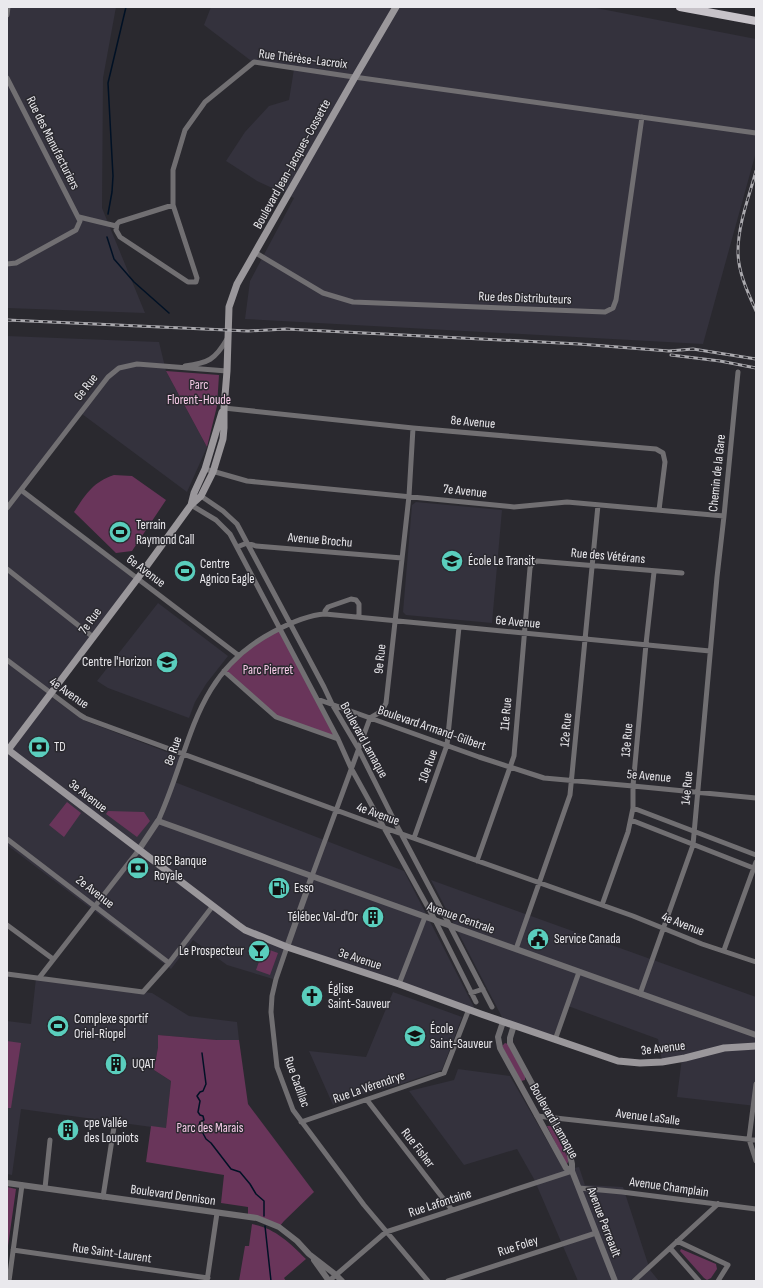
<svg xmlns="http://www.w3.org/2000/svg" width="763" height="1288" font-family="'Sofia Sans Condensed',sans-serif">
<rect width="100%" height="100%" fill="#2a292f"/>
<path fill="#34323d" d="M7,7h109l-13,71 -1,130 43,105 -138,-5z
M211,7h380l165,32v113l-53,192 -458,-25 5,-38 44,-83 -37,-17 -31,-20 19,-29 24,-26 20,-6 5,-31 -40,-6 -50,-38z
M7,336l152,6 7,29 41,76 -20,45 -105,-78 -61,76 115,90 -90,113 37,27 97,37 -8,24 232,90 72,140 -188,-67 -15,35 -46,-14 -34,-25 -22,29 -164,-124z
M416,502l86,8 -10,113 -86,-8 -3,-3 9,-107z
M158,603l70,53 -22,28 -11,18 -6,16 -81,-30 -11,-7z
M431,880l325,117v109l-79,-9 5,-39 -20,3 -4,-22 -90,-33 -13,34 -51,-19z
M36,978l116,15 37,23 48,6 2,18h-22l-59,-5v12l-4,23 17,11 -5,48 -145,-20 -9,66 -5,-1v-153l24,3z
M393,992l69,25 -20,53 -41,14 -46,12 -22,9 -24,-54 57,6z
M458,1069l52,7 54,94 15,-3 6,18 38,2 27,83 9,11h-81l-44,-102 -17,-30 -53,16 -55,-74 45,-11z"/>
<path fill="#69355a" d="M166,371l53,4 -2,31 -10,41z
M114,475l18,1 34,24 -34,51 -16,2 -42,-41c12,-18 19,-30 40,-37z
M279,629l59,110 -62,-22 -52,-46 14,-16z
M67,802l14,11 -17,24 -15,-12z
M108,811l36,1 6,9 -13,16 -31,-23z
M264,948l14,5 -8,22 -14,-5z
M158,1035l59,5h22l9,64 66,88 -30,29 -5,6 -31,-10v-10l-27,-4 3,-28 -78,-13 5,-36 15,2 5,-47 -17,-11 4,-23z
M7,1041l14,2 -10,65h-4z
M505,1043l3,1 17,32v4l-4,1 -19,-35z
M547,1126h3l2,1 17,33 -2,4h-1z
M7,1187l9,2 -9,64z
M252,1224c23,4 38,19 54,35l-22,19 2,3h-47l6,-35h4z
M681,1249l35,15 1,5 -6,9 -4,2 -3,-2 -24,-27z"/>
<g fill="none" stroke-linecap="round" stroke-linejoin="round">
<path stroke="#001125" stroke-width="1.5" d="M108,214l4,-22 1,-16 -5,-93 18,-76
M107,237l7,22 20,23 35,31
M202,1053l4,31 -3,7 -3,1 -3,4 3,5 -2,11 2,3 3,1 1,4 -4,2 -1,4 7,13 5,4 20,26 9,3 10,12 6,10 8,7v15
M265,1226l6,55"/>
<path stroke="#716f72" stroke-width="5" d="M7,15l1,-8
M7,78l73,143 -4,9 -60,33 -9,1
M173,205l-54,17 -2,2 -1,6 4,7 68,45h8l1,-4 -24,-73v-35l12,-40 20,-28 49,-40 93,14 409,57
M79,217l37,9
M256,253l67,40 30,9 252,10 8,-4 3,-8 26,-183
M185,366c23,-3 30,-6 42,-27
M224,408l189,20 243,21 7,4 2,9 -6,48
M205,469l42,12 258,25 9,1 53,-5 157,14
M21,490l217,165
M201,496l22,15 14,13 87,163 8,17 26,44 38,76 54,102 42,81
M191,505l25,15 14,14 108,205 13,29 84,152 41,82
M7,508l101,-131 11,-9 18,-4 90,7
M237,547l10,-4 9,3 146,12
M7,569l86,68
M325,614v-3l3,-4 23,-8 5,1 3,4v13
M7,660l73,55 5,3 300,110 248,88 69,28 54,18
M224,671l52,46 62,22
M317,699l162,58 65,21 89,8 123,12
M633,808l123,47
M631,820l125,49
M158,821c34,-74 34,-146 115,-189 15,-8 35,-17 52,-18l385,37
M414,838l33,-93 12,-118
M7,839l162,124
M477,861l37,-105 16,-188 2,-4 5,-3 145,12
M312,876l58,-158 12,-7 4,-8 23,-207 4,-68
M602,905l26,-73 5,-24v-22l13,-142 8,-72
M7,925l46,34
M287,947l-11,32 -4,17 -1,16 6,55 16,43 71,95 64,76
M516,949l54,-154 28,-290
M724,950l32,-88
M7,974l136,18 26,-29 43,-56
M39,978l99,-127
M399,984l26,-67
M471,993l12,-4
M640,994l53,-149 24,-268 7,-61 14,-144
M555,1040l24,-68
M756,1084l-7,55 7,22
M367,1100l85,110
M537,1116l219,24
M301,1122l143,-49 25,-64
M45,1188l5,-48
M579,1188l43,4 134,17
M103,1197l11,-70
M677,1241l51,24 -10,16
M670,1248l29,33
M13,1250l195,28
M9,1281l13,-96
M207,1281l10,-68
M329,1281l57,-49 186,-61
M448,1281l148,-48
M634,1281l84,-77"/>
<path stroke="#716f72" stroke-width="6" d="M138,851l20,-30 598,214
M287,947l25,-71
M503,1022l-5,15 2,11 66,120 6,3
M514,1025l-4,13v5l40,74 18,30 4,17v7l43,110
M7,1183l250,35 22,9 18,14 12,13 27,21 6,6
M314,1260l15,21"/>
<path stroke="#9a979b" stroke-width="7" d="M191,505l3,-12 11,-24 17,-57
M7,749l231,176 7,5 42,17 112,37 82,30 137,47 22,2 22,-1 23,-4 39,-10 32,-2
M8,750l130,-172 53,-73 10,-9 12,-24 10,-33 1,-11v-20l3,-37 2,-64 8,-23 118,-207 41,-70"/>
<path stroke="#c7c3c9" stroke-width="8" d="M680,7l76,14"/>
<g stroke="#aaa9ae" stroke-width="3">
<path id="rail" d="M756,171c-7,26 -18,53 -18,81 0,20 10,41 18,59
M7,320l241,11 38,-2 293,15 90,7 24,-2 63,10
M671,355l49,6 36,7"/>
</g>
<use href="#rail" stroke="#2a292f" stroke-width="1.5" stroke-dasharray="4.5" stroke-linecap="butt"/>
</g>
<defs>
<g id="stadium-disc" transform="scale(1.15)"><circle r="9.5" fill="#5acebd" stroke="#2a292f"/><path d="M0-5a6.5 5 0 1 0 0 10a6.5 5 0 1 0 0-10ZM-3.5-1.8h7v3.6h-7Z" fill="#111"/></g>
<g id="school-disc" transform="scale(1.15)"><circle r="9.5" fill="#5acebd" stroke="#2a292f"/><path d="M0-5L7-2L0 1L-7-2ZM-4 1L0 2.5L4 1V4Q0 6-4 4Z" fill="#111"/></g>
<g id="bank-disc" transform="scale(1.15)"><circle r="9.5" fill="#5acebd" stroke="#2a292f"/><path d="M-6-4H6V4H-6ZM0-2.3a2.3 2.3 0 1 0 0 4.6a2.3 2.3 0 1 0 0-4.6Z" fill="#111"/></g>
<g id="fuel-disc" transform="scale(1.15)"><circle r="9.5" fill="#5acebd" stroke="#2a292f"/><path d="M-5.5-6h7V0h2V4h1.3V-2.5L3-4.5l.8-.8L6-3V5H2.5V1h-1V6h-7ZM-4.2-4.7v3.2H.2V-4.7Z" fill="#111"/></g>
<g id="building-disc" transform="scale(1.15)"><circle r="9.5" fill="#5acebd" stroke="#2a292f"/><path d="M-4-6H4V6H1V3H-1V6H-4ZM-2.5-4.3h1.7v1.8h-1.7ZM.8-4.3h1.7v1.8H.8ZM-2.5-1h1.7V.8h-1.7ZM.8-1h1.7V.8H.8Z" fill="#111"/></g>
<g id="civic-disc" transform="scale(1.15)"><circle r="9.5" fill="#5acebd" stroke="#2a292f"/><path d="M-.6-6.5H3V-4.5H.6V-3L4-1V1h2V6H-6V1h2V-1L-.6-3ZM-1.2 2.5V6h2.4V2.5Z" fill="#111"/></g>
<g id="bar-disc" transform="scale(1.15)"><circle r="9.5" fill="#5acebd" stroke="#2a292f"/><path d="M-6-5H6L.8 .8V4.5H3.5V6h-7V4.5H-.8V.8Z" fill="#111"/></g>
<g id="church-disc" transform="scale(1.15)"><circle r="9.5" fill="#5acebd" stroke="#2a292f"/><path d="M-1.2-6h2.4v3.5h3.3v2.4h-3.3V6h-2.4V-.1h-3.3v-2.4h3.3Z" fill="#111"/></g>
</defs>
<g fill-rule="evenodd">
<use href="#stadium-disc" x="120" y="532"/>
<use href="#school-disc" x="452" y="561"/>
<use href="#stadium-disc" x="185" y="571"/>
<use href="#school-disc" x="167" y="662"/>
<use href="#bank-disc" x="39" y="747"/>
<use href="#bank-disc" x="138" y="868"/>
<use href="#fuel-disc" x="279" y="888"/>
<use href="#building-disc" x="373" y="917"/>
<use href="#civic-disc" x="538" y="939"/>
<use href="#bar-disc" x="259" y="951"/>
<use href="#church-disc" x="312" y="996"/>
<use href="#stadium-disc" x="58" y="1026"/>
<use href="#school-disc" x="415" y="1036"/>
<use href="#building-disc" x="116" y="1064"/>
<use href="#building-disc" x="68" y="1130"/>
</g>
<g text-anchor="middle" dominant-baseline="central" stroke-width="3" stroke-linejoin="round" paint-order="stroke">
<g font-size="13" fill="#eae9ed" stroke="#2a292f">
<text transform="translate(303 59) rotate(7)">Rue Thérèse-Lacroix</text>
<text transform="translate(53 143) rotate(63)">Rue des Manufacturiers</text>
<text transform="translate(292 164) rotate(-61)">Boulevard Jean-Jacques-Cossette</text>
<text transform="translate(525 298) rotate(2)">Rue des Distributeurs</text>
<text transform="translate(86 387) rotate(-52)">6e Rue</text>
<text transform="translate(473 422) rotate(5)">8e Avenue</text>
<text transform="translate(717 473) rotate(-84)">Chemin de la Gare</text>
<text transform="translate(465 491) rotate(6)">7e Avenue</text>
<text transform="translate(320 540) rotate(5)">Avenue Brochu</text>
<text transform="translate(608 556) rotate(5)">Rue des Vétérans</text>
<text transform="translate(146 571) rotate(37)">6e Avenue</text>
<text transform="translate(90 621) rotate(-54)">7e Rue</text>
<text transform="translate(518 622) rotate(5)">6e Avenue</text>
<text transform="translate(380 659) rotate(-84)">9e Rue</text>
<text transform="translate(69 693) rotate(35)">4e Avenue</text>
<text transform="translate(506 714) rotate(-85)">11e Rue</text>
<text transform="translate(432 728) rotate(19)">Boulevard Armand-Gilbert</text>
<text transform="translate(566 730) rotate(-85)">12e Rue</text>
<text transform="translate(364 740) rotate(61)">Boulevard Lamaque</text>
<text transform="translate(627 740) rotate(-85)">13e Rue</text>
<text transform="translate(173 751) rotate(-71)">8e Rue</text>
<text transform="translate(428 766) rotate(-70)">10e Rue</text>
<text transform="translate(649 776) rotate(5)">5e Avenue</text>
<text transform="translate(687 788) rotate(-85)">14e Rue</text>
<text transform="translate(88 796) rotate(38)">3e Avenue</text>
<text transform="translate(378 814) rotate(20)">4e Avenue</text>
<text transform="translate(95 892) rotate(38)">2e Avenue</text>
<text transform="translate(461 918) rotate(20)">Avenue Centrale</text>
<text transform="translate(683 924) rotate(21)">4e Avenue</text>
<text transform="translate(360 959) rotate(18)">3e Avenue</text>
<text transform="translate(663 1048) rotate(-7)">3e Avenue</text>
<text transform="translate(297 1082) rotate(70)">Rue Cadillac</text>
<text transform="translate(369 1087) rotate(-19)">Rue La Vérendrye</text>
<text transform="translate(648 1117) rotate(7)">Avenue LaSalle</text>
<text transform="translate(554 1121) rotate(60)">Boulevard Lamaque</text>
<text transform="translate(418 1148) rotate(52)">Rue Fisher</text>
<text transform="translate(669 1187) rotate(8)">Avenue Champlain</text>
<text transform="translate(173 1195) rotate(8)">Boulevard Dennison</text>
<text transform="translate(440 1203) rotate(-18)">Rue Lafontaine</text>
<text transform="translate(604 1222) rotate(69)">Avenue Perreault</text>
<text transform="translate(518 1246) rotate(-18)">Rue Foley</text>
<text transform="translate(112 1253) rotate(8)">Rue Saint-Laurent</text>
</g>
<g font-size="13" fill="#f6cae7" stroke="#2a292f">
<text x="199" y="385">Parc<tspan x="199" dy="15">Florent-Houde</tspan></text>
<text x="268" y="670">Parc Pierret</text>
<text x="210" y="1128">Parc des Marais</text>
</g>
<g font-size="13" fill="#eae9ed" stroke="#2a292f" text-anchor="start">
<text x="136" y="525">Terrain<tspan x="136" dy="15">Raymond Call</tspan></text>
<text x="468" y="561">École Le Transit</text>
<text x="200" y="564">Centre<tspan x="200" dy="15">Agnico Eagle</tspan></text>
<text x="152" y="662" text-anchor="end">Centre l'Horizon</text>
<text x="54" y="747">TD</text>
<text x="154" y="861">RBC Banque<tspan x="154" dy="15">Royale</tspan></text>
<text x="294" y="888">Esso</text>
<text x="358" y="917" text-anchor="end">Télébec Val-d'Or</text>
<text x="554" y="939">Service Canada</text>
<text x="244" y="951" text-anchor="end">Le Prospecteur</text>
<text x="328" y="989">Église<tspan x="328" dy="15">Saint-Sauveur</tspan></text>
<text x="74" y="1019">Complexe sportif<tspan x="74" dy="15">Oriel-Riopel</tspan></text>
<text x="430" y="1029">École<tspan x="430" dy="15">Saint-Sauveur</tspan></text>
<text x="132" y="1064">UQAT</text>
<text x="84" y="1123">cpe Vallée<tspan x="84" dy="15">des Loupiots</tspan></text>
</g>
</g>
<rect width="763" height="1288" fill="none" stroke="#eae9ed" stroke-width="16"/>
</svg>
